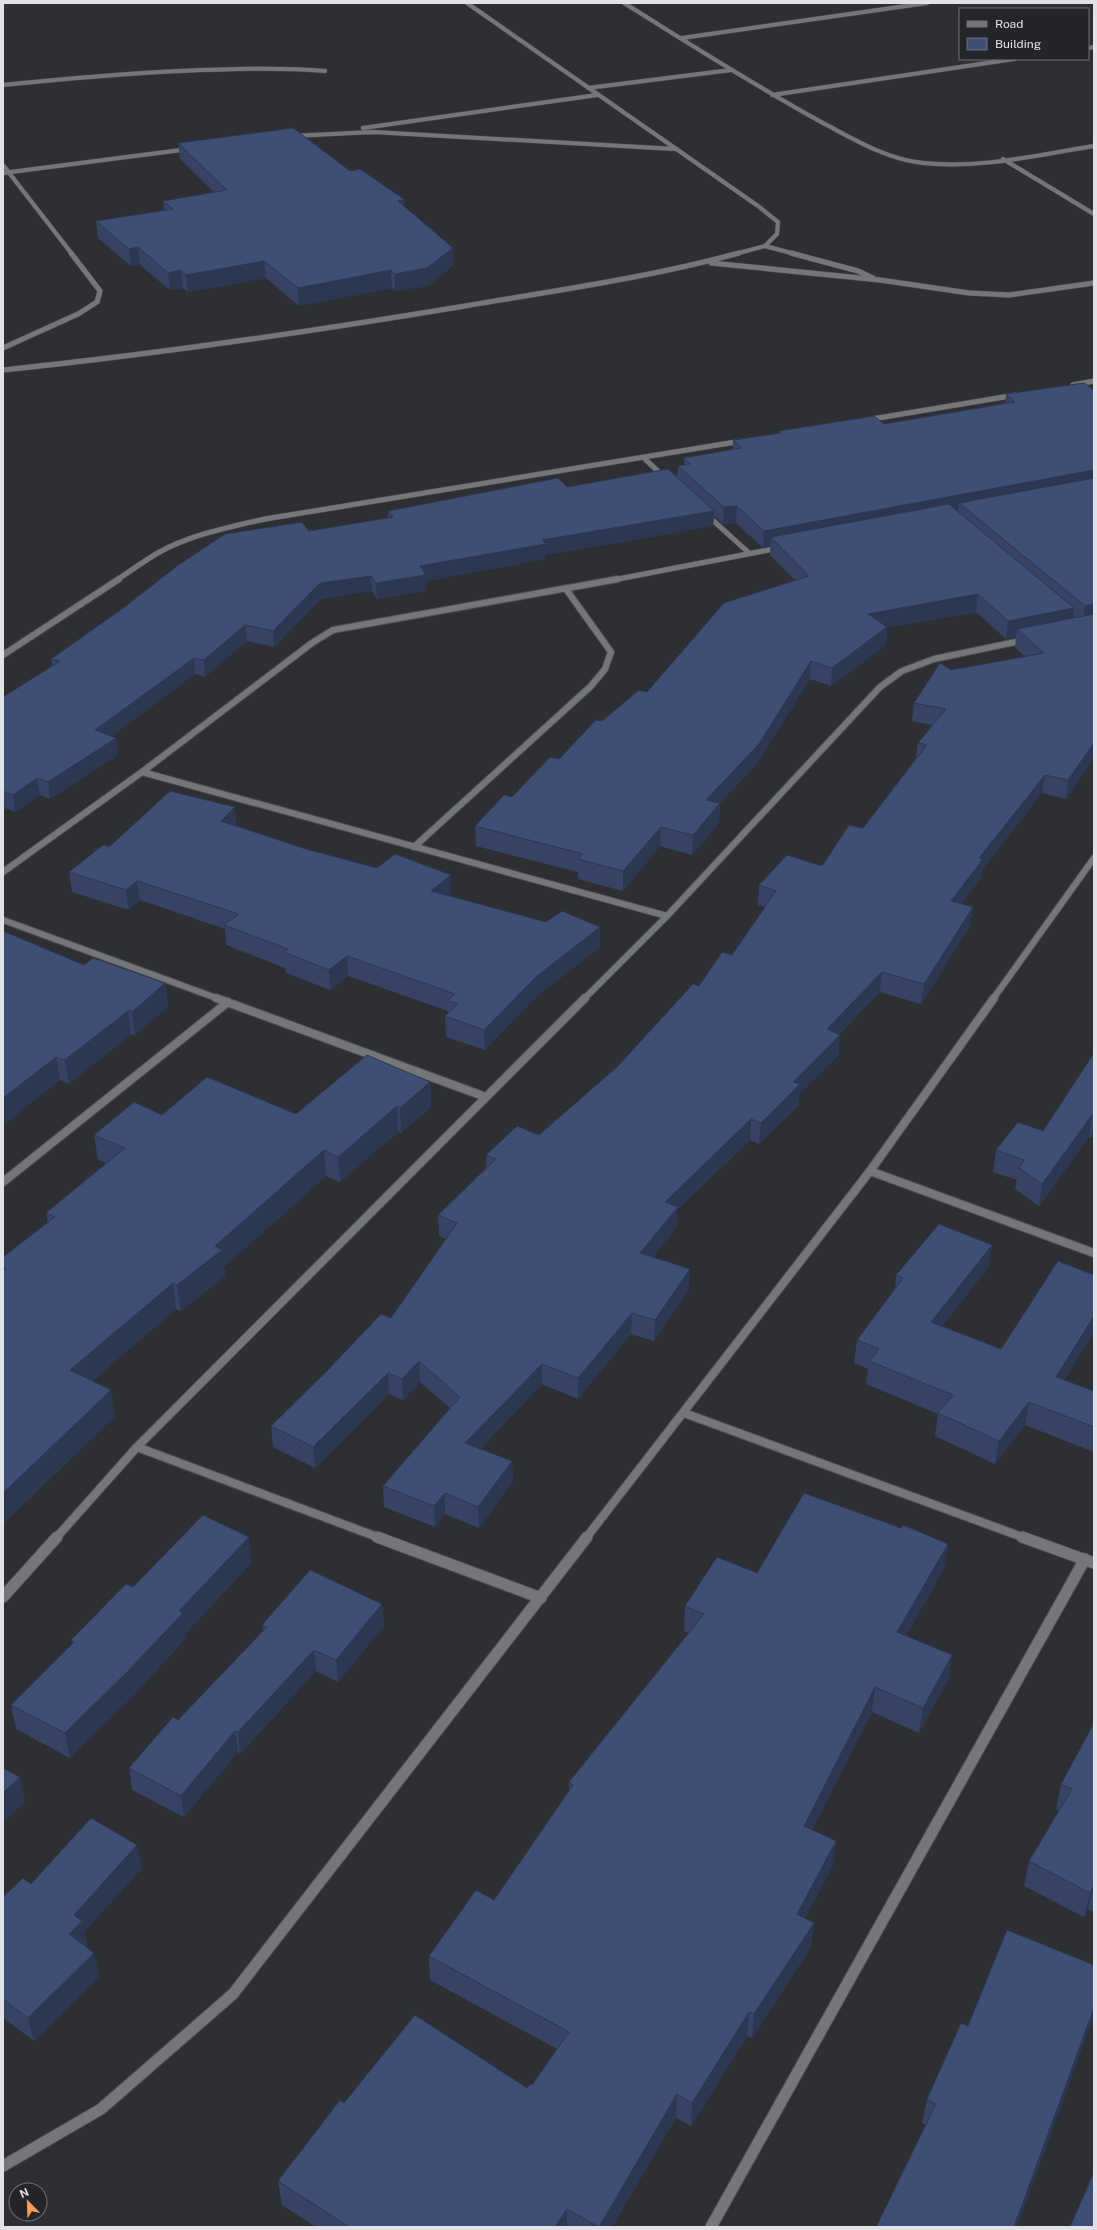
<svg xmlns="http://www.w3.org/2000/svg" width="1097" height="2230" font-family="'Public Sans',sans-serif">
<rect width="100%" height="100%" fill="#2d2f33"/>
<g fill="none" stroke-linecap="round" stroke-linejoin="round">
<g stroke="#4a4c4f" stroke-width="5">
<path id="service-far1" d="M467,3l291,203 20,16 -1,12 -12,12 -30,8
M624,3c66,41 131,83 199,120 32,17 63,36 100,40 58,6 115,-8 171,-17
M682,38l245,-35
M1088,48l6,-1
M3,85c59,-6 117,-11 176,-14 49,-2 97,-4 146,0
M588,88l143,-18
M772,95l242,-36
M363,128l234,-33
M292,136l81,-4 302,17
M1003,159l91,55
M3,173l186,-24
M765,246l30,8"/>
</g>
<g stroke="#4a4c4f" stroke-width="6">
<path id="service" d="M791,253l67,18 15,7
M711,263l169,17 89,13 40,2 85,-12
M3,370c153,-16 305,-38 456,-63 94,-16 188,-29 280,-54"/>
</g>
<g stroke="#4a4c4f" stroke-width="5">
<path id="minor-far4" d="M3,165l69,89"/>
</g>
<g stroke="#4a4c4f" stroke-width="6">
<path id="minor-far3" d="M3,348l75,-34 19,-12 3,-11 -29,-38
M1073,385l21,-4
M866,420l150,-25
M644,458l21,20
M707,515l42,38
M117,580c13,-9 26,-18 39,-26 33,-19 73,-27 109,-35l477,-78
M613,580l166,-32"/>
</g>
<g stroke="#4a4c4f" stroke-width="8">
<path id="minor-far2" d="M3,655l116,-76
M142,772l525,144
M414,847l177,-161 14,-17 6,-17 -45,-63
M3,872l139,-100 170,-129 21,-13 285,-51
M3,920l216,79
M584,999l83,-83 213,-229 22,-16 32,-12 91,-19
M993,999l101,-141"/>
</g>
<g stroke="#4a4c4f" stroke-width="10">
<path id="minor-far1" d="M216,998l270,99
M870,1171l224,82
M3,1182l225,-180
M684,1413l341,125
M137,1447l243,91
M56,1538l81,-91 448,-449
M586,1538l284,-367 124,-173"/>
</g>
<g stroke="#4a4c4f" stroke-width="13">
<path id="minor" d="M377,1537l164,61
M1022,1537l72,26
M3,1597l54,-60
M3,2166l98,-57 132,-115 354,-457
M711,2227l374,-668"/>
</g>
<use href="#service-far1" stroke="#757678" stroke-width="4"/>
<use href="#service" stroke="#757678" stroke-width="5"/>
<use href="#minor-far4" stroke="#757678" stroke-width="4"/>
<use href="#minor-far3" stroke="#757678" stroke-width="5"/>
<use href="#minor-far2" stroke="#757678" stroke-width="6"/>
<use href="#minor-far1" stroke="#757678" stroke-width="8"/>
<use href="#minor" stroke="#757678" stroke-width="11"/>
</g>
<path fill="#364364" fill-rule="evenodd" d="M178,143l172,28 55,36 48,41 1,17 -26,21 -33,5 -3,-3 -93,18 -33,-28 -78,14 -5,-4 -13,2 -30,-25 -9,1 -33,-28 -2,-17 68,-11 -1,-9 51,-9 -34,-33z
M1094,385v373l-28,41 -24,-6 -60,77 -1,8 -20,26 12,3 -3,19 -49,78 -41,-12 -41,42v21l-40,39v11l-40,39 -9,-4 -73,70v17l-24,30 36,33 -35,51 -23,-7 -53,65 -36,-15 -62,65 32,12 1,21 -34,46 -34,-14 -10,13 -51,-20 -1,-21 67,-78 -30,-26 -17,18 -14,-6 -74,74 -42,-21 -2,-21 120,-108 55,-79 -7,-3 -1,-21 48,-47v-13l53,-20 78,-68 115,-112 33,-48 -7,-2 1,-20 63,-19 41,-38 53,-70 2,-15 14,-18 -20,-4 2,-18 37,-33 74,-13 -10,-10 1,-10 -10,2 -30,-27 -89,16 -1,17 -55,41 -21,-7 -52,83 -38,41 -1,20 -27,32 -32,-9 -37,45 -45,-12v-7l-102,-26 -1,-20 84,-67 43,-38 45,-29 148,-112 -25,-25v-9l-7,2 -27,-25 -13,1 -9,-8 -1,10 -167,29v4l-120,22v10l-49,8 -5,-8 -51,8 -47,48 -27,-6 -42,36 -10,-3 -83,62 6,19 -68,44 -10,-4 -25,17 -10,-4 -2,2v-113l49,-31 -1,-7 258,-128 79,-13v-7l179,-24 110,-9 1,-12 6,-1v-7l49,-8v-10l46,-7v-2l105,-7 121,-21 1,-9 87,-5zM1072,615l4,3 -4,1z
M237,826l69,23 145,46 -2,1 97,26 54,5v20l-63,49 -52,54 -39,-13 -1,-21 3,-3v-2l-100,-35 -18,14 -44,-17 -1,-5 -59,-23 -1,-16 -85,-29 -11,10 -57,-18 -3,-20 40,-25z
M3,931l81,34 81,18 3,24 -33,28 -4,-1 -62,50 -9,-4 -57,45z
M1094,1053v81l-3,4 -2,-1 -50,69 -24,-17 2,-9 -24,-8 3,-22 47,-19z
M430,1082l1,25 -30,26 -3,-1 -58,50 -14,-6 -102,91 1,9 -44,35 -5,-2 -84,72 23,35 -112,108v-267l45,-34 -2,-10 60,-50 -8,-3 -4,-25 68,-20 134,-1z
M992,1245l-4,23 -46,58 59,23 93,-74v57l-30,48 30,11v61l-69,-27 -30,39 -60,-28 3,-22 -72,-30 2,-15 -14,-6 3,-23 38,-51 1,-14z
M252,1562l-66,71v5l-53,58 -63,62 -54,-29 -5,-24 61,-61 -1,-4 62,-53z
M944,1568l-38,68 46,19 -4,25 -29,53 -47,-21 -60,118 24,11 -3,24 -28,53 6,29 -59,91 -5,-2 -56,90 -15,-8 -64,109h-296l-34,-22 -4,-24 66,-78 183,-15 5,-3 25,-36 -127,-69 -1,-24 65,-56 75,-109v-9l120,-149 -5,-2 1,-25 72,-33z
M382,1604l2,22 -46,56 -22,-11 -76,83 -2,-2 -54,65 -52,-27 -3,-22 49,-48 85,-89 -1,-6z
M1094,1723v189l-6,-3 -4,8 -60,-31 5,-25 31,-50 -4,-2 5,-25z
M142,1868l-58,64 3,12 -2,2 9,7 5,23 -65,65 -31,-23v-121l28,-13z
M1094,1965v50l-77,212 -91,-102 -4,-2 5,-24 41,-73z"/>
<path fill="#2c3751" d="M405,200v17l-7,-16z
M138,247l2,18 -9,1 -2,-17z
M453,248l1,17 -26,21 -33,5v-17z
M264,261l2,17 -78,14 -2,-17z
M181,270l2,18 -13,2 -2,-17z
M391,270l1,18 -93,18 -1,-18z
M1094,470v16l-135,17 -1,9 -187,25 -1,9 -7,2 1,-17z
M737,506l-1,17 -13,1 1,-17z
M714,511l-1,15 -167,29v4l-120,22v10l-49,8 -1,-16 44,-17 122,-26z
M371,576l1,15 -51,8 -47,48 -1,-16 47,-48z
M978,594l-2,18 -89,16 -1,17 -55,41 1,-18 36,-54z
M1094,604v18l-11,1 2,-17z
M1074,608l-3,18 -54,3 -1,8 -10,2 2,-18z
M245,625l2,16 -42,36 -1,-17z
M194,658l1,16 -98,73 -2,-17z
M811,661l-1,18 -52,83 -53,57 1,-19z
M116,738l2,17 -68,44 -2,-17z
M1094,743v15l-28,41 2,-19z
M1045,775l-3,18 -60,77 -1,8 -32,42 2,-19 28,-43z
M37,778l3,17 -25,17 -2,-17z
M3,794l2,14 -2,2z
M720,803l-1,20 -27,32 1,-20z
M235,807l2,19 -16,-5z
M661,827l-1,19 -37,45v-20z
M451,875v20l-20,16v-20z
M137,881l3,19 -11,10 -3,-20z
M973,907l-3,19 -49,78 3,-20z
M600,927v20l-63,49 -52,54 -1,-20 53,-54z
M347,956l1,20 -18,14 -1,-20z
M882,972l-2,20 -55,57 2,-20z
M165,983l3,24 -33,28 -3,-23z
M128,1011l3,23 -62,50 -4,-24z
M840,1035l-1,20 -40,39v11l-40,39 2,-21 32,-41z
M56,1057l4,23 -57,45v-27z
M430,1082l1,25 -30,26 -1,-25z
M397,1106l1,26 -58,50 -2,-25z
M1092,1115l-3,22 -50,69 3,-22z
M751,1119l-1,21 -73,70v17l-37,46v-20l25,-51z
M1094,1123v11l-3,4z
M324,1150l2,26 -102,91 1,9 -44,35 -4,-26 38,-39z
M992,1245l-4,23 -60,77 3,-23z
M690,1269l-1,21 -35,51 1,-21z
M173,1283l3,26 -102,87 -4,-26z
M632,1313l-1,21 -53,65v-21z
M1094,1316v16l-42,68 4,-23z
M419,1361l1,21 -17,18 -1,-21z
M542,1364v20l-76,80 -1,-21z
M388,1373l1,21 -74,74 -2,-21z
M111,1390l4,26 -112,108v-31z
M1029,1402l-4,23 -30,39 4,-23z
M512,1461l1,21 -34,46 -1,-21z
M445,1493v21l-10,13 -1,-21z
M249,1537l3,25 -66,71v5l-53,58 -63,62 -5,-25z
M948,1544l-4,24 -50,89 3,-25z
M382,1604l2,22 -46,56 -2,-22z
M314,1650l2,21 -76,83 -2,-22z
M952,1655l-4,25 -29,53 4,-25z
M875,1687l-3,25 -71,139 3,-25z
M235,1731l3,21 -54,65 -3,-21z
M20,1777l5,25 -22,21v-30z
M836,1841l-3,24 -38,73 2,-24z
M137,1845l5,23 -58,64 3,12 -13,13 -5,-23 5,-19z
M1094,1885l-6,24 -4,8 6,-24z
M814,1923l-3,24 -59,91 2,-24z
M94,1953l5,23 -65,65 -6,-23z
M1094,2008v7l-77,212h-3z
M749,2012l-2,24 -56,90 1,-23z
M677,2094l-1,24 -64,109h-13z
M567,2209v18h-12z"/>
<path fill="#3f4e74" stroke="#2c3751" d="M293,128l57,43 10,-2 45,31 -7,1 55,47 -26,20 -32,6 -4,-4 -93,18 -34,-27 -78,14 -5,-5 -13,3 -30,-26 -9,2 -33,-28 77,-12 -10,-8 64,-11 -49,-47z
M1084,383l10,7v80l-330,61 -27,-25 -13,1 -46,-41 12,-2 -6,-6 57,-10 -8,-8 48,-7 -2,-2 95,-15 10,8 131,-22 -9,-8z
M668,469l46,42 -172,29 4,4 -126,22 6,9 -50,8 -5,-7 -51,7 -47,48 -28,-6 -41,35 -10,-2 -99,72 21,8 -68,44 -11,-4 -24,17 -10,-4v-94l57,-36 -9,-2 71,-50 55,-43 48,-32 77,-12 7,9 84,-14 -5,-6 170,-33 9,9z
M1094,478v126l-9,2 -126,-103z
M949,504l125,104 -66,13 -30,-27 -110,20 19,13 -55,41 -21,-7 -52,83 -53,56 14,3 -27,32 -32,-8 -38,44 -45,-12 5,-5 -108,-28 29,-31 8,2 38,-40 9,2 37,-39 6,1 37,-31 8,2 77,-89 85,-27 -38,-39z
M1094,614v129l-26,37 -23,-5 -66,83 4,1 -32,42 22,6 -49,77 -42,-12 -55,57 13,6 -47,47 7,2 -39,39 -10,-4 -86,83 13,5 -38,46 50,16 -35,51 -23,-7 -54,65 -36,-14 -77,79 47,18 -34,46 -33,-14 -11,13 -51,-20 77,-89 -41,-36 -17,18 -14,-6 -75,74 -42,-21 54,-53 56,-59 10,4 66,-95 -19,-8 58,-56 -10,-4 31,-29 22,9 78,-68 76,-83 6,2 23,-34 10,3 44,-64 -17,-6 28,-30 35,11 27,-41 14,3 64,-83 -9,-2 28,-34 -32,-6 26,-40 11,7 93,-17 -27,-24z
M170,791l65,16 -14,14 85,28 71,19 18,-14 56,21 -20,16 115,31 16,-11 38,16 -63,49 -53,54 -39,-14 13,-12 -11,-3 8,-7 -108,-38 -18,14 -45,-18 4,-3 -64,-24 15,-11 -102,-33 -11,9 -57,-18 34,-27 6,2z
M3,931l81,34 9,-7 72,25 -33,29 -4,-1 -63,49 -9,-3 -53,41z
M1094,1053v63l-2,-1 -50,69 -23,-16 5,-8 -28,-10 22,-28 25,9z
M367,1055l63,27 -30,26 -3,-2 -59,51 -14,-7 -109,96 7,4 -45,35 -4,-2 -103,87 41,20 -108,103v-222l3,-2 -3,-2v-10l52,-40 -9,-4 79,-65 -31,-13 40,-33 28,13 45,-38 89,37z
M939,1224l53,21 -61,77 70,27 57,-88 36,14v41l-38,61 38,14v36l-65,-25 -30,39 -61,-28 15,-18 -84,-34 10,-12 -22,-9 46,-62 -7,-3z
M804,1493l97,35 2,-3 45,19 -51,88 55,23 -29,53 -48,-21 -71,139 32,15 -39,73 17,9 -60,91 -5,-2 -57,91 -15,-9 -78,133 -32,-18 -12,18h-206l-71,-46 62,-81 4,3 71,-88 112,73 3,-4 2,1 37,-53 -140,-76 47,-66 18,10 79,-115 -4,-3 135,-168 -19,-8 32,-49 40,16z
M203,1515l46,22 -70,74 4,2 -55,58 -63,62 -54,-28 63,-63 -3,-2 55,-56 7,3z
M310,1570l72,34 -46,56 -22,-10 -76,82 -3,-1 -54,65 -52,-28 44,-51 5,3 89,-93 -5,-2z
M1094,1723v162l-4,8 -61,-32 43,-72 -11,-5z
M3,1768l17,9 -17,16z
M91,1818l46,27 -63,70 8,6 -13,13 25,19 -66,65 -25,-19v-102l20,-19 8,6z
M1007,1930l87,35v43l-80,219h-138l60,-123 -9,-5 34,-76 7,3z
M1094,2172v55h-24z"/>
<rect width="1097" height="2230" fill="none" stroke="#e1e2e5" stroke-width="8"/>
<rect x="959" y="8" width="130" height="52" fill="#232529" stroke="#6f7174"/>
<rect x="967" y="21" width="20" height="6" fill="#757678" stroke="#6f7174"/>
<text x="995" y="28" font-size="12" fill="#e1e2e5">Road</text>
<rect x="967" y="38" width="20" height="12" fill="#3f4e74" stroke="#6f7174"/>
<text x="995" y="48" font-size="12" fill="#e1e2e5">Building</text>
<g transform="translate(28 2202) rotate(337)"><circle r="19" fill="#232529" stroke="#6f7174"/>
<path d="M0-3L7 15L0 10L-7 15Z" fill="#fc9d53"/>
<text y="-6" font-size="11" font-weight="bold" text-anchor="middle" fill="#e1e2e5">N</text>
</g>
</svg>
